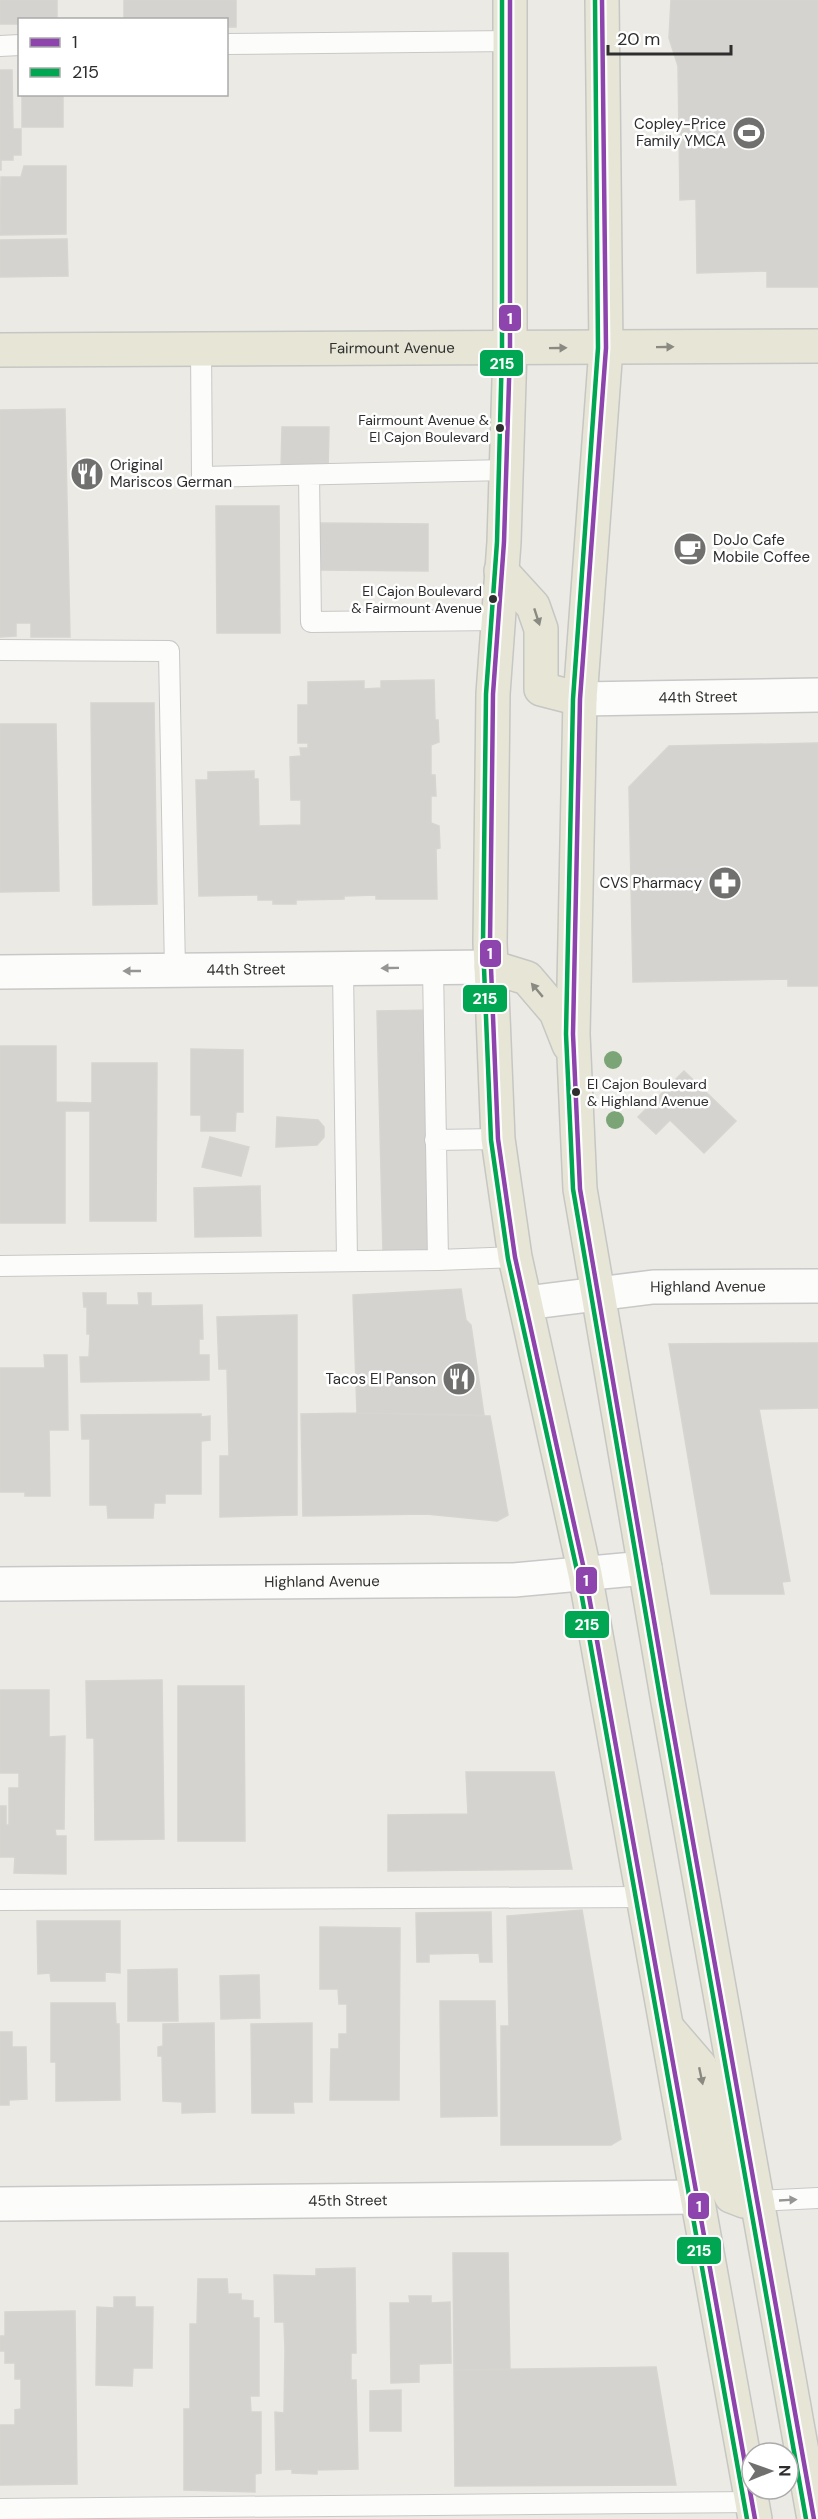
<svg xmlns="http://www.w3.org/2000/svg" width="818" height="2519" font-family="'DM Sans',sans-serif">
<rect width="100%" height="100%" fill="#ebeae4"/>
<path fill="#d4d3cf" stroke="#d6d5d0" stroke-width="1.5" d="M0,0h57v20h-37v4h-20z
M124,0h112v27h-10v-7h-102z
M671,0h147v287h-51v-16l-70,2 -1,-74 -16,1 -2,-134 -9,-28z
M0,70h12l1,59h8v26h-8v5h-12v10h-1z
M22,94h41v33h-41z
M24,166h42v68l-66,1 1,-58h20z
M67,239l1,37 -68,1v-37z
M65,409l5,228h-39v-14h-15v13l-16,1v-227z
M282,427h47l-1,45h-47z
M216,506h63l1,127h-63z
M318,523l110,1v47l-110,-1z
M434,680l1,40h3l1,22 -8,3v30h4l1,21h-5v27l8,3 1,22 -4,1 1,50h-61v-4l-32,1v3l-48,1v4h-23v-4h-15v-5l-59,1 -3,-116h12v-8l46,-1v8h4l1,47 42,-1v-25h-10l-1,-43 11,-1 -1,-8h8v-5h-10v-38h10v-23l56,-1v8l17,-1v-7z
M91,703h63l3,201 -64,1z
M0,724h56l3,167 -59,1z
M818,743v243h-30v-7l-155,3 -4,-195 40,-41z
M433,1010l6,240 -56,2 -6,-241z
M0,1046h56v56l36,1v-40h65l-1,158h-66v-110h-25v112h-65z
M191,1049l52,1v62h-7l-1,19h-34v-16h-10z
M684,1071l52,50 -32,32 -34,-33 -14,14 -18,-17z
M277,1117l41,3 6,7v10l-7,8 -41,2z
M210,1137l39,10 -8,29 -39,-9z
M260,1186l1,50 -66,1 -1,-49z
M461,1289l5,31 5,5 13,90 -127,-2 -4,-118z
M83,1293h23v12h33l-1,-12h13v13l51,-1 1,34h-4v16h10v25l-128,2 -1,-25h9l1,-23h-3v-27h-3z
M297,1315v200l-77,2v-61h9l-2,-87h-8l-2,-52z
M816,1343h2v65l-59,1 31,172 -8,1 2,12h-73l-42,-250z
M44,1355h23l1,75h-19l1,66h-25v-4h-25v-124h45z
M357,1413l133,3 18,99 -11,6 -71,-7 -123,2 -2,-102z
M201,1414v3l9,-1v24l-9,1v53h-36v9h-11l-1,15h-45l-1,-13h-17v-66h-8l-1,-24z
M162,1680l2,159 -69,1 -1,-102h-7l-1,-57z
M178,1686h66l1,155h-67z
M0,1690h49v47l16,-1 -1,93h-9l1,7h10v38l-52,-1 1,-16h-15v-51h6v19h3v-37h10v-15h-19z
M466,1772h88l18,97 -184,2v-56l80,-1z
M582,1910l39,229 -10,6h-110v-119h8l-2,-110z
M491,1912l1,50h-12l-1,-9 -50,1v8h-12l-1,-49z
M37,1921h83v52l-15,-1v9h-54l-1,-8 -12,1z
M320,1927l80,1 -1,172h-69l1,-51h8v-15h8v-30h-8l-1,-15h-18z
M177,1969l1,52h-50v-51z
M259,1975l1,43 -39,1 -1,-43z
M440,2001h55l2,115 -56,1z
M51,2003h64l1,21h3l1,76 -64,1v-39h-5z
M214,2023l1,89 -33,1v-11l-19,-1 -1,-45h-4v-9l5,-1v-22z
M312,2023v79h-19l1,11h-42l-1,-89z
M0,2032h12v15h14l1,52 -18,1v5h-9z
M453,2253h55l2,117h-56z
M355,2268l1,85h-5v27h5l2,89 -41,1v4l-25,-1v-4l-16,1 -1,-58 9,1 1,-63 -1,-28h-9l-1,-47 42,1v-7z
M198,2279h29l1,15h13v6l12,1v17h6v78h-9l1,16h10v61l-6,1v18l-71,-2v-81h6v-85h7z
M409,2296h22v7l19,-1 1,61 -32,1v18l-28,1 -1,-80h20z
M114,2297h21v10h18l-1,61h-19l-1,18 -36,-1 1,-78 17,1z
M75,2311l2,173 -77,1v-60h15v-15l6,-1v-30h-6v-16h-10v-12h-5v-15h5v-24z
M656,2367l20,118 -221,1 -1,-116z
M401,2390v41h-31v-40z"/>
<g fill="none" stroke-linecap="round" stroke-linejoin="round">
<g stroke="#c9c8c8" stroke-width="22">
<path id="service" d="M226,44l284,-3
M0,46l20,-1
M201,349l1,128 304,-7
M309,475l2,147 187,-2
M0,650l169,1 6,320
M433,968l5,292
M343,969l4,291
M435,1140l63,-1
M0,1266l438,-6 77,-3
M0,1900l643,-3
M757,2201l61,-3
M0,2509l751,-7"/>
</g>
<g stroke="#c9c8c8" stroke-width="36">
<g id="minor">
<path id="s1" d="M580,699l238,-4"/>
<path id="s2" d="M0,972l491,-5"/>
<path id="s3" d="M526,1303l127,-16 165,-1"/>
<path id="s4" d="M0,1584l514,-4 131,-12"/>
<path id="s5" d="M0,2204l697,-7"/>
</g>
</g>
<g stroke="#c6c6c4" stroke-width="36">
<g id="primary">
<path d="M510,0v349l-6,193 -11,152 -3,249 8,196 17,118 70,317 170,945"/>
<path d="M602,0l4,348 -26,351 -7,335 7,155 88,513 146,817"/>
<path id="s6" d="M0,350l818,-4"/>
<path d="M501,571l32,35 8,23v60l39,10"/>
<path d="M491,967l36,11 29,34 13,33"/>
<path d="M669,2030l31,36 21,109 10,21 13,5h13"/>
</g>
</g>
<use href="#service" stroke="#fcfcfb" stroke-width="20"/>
<use href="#minor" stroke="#fcfcfb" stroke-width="33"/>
<use href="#primary" stroke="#e7e6d6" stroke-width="33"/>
<g stroke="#fff" stroke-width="9">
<path id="bus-1" d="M510,0v349l-6,193 -11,152 -3,249 8,196 17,118 70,317 170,945
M602,0l4,348 -26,351 -7,335 7,155 88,513 146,817"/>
</g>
<g stroke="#fff" stroke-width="9">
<path id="bus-2" d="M502,0v349l-5,193 -11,152 -3,249 8,197 17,119 70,316 169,944
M595,0l3,348 -25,351 -7,335 7,155 88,514 145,816"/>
</g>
<use href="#bus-1" stroke="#8e44ad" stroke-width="4.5"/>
<use href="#bus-2" stroke="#00a651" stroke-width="4.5"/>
</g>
<g fill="#7ba477">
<circle cx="613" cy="1060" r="9"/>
<circle cx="615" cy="1120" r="9"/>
</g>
<defs><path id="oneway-solid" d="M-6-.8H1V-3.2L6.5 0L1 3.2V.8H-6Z" transform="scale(1.5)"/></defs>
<g fill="#8a8a82">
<use href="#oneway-solid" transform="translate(665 347) rotate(-1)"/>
<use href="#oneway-solid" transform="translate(558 348) rotate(-1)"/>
<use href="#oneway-solid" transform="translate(537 617) rotate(72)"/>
<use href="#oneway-solid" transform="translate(537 990) rotate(-130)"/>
<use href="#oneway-solid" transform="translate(701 2076) rotate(78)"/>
</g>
<g fill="#959594">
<use href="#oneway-solid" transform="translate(390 968) rotate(179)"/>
<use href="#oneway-solid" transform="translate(132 971) rotate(180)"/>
<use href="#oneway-solid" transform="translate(788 2200) rotate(-3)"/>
</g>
<defs>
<g id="stadium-disc" transform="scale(1.725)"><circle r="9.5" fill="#70706e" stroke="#fff"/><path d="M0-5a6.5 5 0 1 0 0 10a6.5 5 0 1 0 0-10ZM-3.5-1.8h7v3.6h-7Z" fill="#fff"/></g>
<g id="restaurant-disc" transform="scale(1.725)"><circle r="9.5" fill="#70706e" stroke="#fff"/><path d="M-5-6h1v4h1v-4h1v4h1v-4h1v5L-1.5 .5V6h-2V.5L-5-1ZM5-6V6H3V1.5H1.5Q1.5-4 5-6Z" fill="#fff"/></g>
<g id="cafe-disc" transform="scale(1.725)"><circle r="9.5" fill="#70706e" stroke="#fff"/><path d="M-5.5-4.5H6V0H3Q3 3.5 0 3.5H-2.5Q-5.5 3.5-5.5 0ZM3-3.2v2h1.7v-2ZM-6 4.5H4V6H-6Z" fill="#fff"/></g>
<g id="pharmacy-disc" transform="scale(1.725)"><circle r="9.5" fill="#70706e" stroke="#fff"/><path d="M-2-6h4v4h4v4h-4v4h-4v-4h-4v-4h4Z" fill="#fff"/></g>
</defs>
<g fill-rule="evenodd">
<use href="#stadium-disc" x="749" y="133"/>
<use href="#restaurant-disc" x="87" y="474"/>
<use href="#cafe-disc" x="690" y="549"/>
<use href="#pharmacy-disc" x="725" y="883"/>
<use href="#restaurant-disc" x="459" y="1379"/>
</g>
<g fill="#2e2e2e" stroke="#fff" stroke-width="2">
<circle cx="500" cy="428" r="5"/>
<circle cx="493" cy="599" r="5"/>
<circle cx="576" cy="1092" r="5"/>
</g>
<g text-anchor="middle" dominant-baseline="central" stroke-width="5" stroke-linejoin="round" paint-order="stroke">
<g font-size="14" fill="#2e2e2e" stroke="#fff" text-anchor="end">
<text x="489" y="420">Fairmount Avenue &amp;<tspan x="489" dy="17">El Cajon Boulevard</tspan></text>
<text x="482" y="591">El Cajon Boulevard<tspan x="482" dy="17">&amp; Fairmount Avenue</tspan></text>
<text x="587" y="1084" text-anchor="start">El Cajon Boulevard<tspan x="587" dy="17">&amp; Highland Avenue</tspan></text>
</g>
<g font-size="15" fill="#2e2e2e" stroke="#fff" text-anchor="end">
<text x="726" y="124">Copley-Price<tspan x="726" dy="17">Family YMCA</tspan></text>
<text x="110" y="465" text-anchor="start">Original<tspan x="110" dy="17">Mariscos German</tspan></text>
<text x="713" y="540" text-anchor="start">DoJo Cafe<tspan x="713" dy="17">Mobile Coffee</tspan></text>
<text x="702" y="883">CVS Pharmacy</text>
<text x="436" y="1379">Tacos El Panson</text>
</g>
<g font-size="15" fill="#2e2e2e" stroke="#fff">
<text stroke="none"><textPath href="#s6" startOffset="392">Fairmount Avenue</textPath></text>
<text stroke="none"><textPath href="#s1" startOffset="118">44th Street</textPath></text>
<text stroke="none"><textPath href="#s2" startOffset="246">44th Street</textPath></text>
<text stroke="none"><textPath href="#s3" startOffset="183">Highland Avenue</textPath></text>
<text stroke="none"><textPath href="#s4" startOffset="322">Highland Avenue</textPath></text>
<text stroke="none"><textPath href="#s5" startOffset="348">45th Street</textPath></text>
</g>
</g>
<g stroke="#fff" stroke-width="2">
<rect x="498" y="304" width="24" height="28" rx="6" fill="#8e44ad"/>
<rect x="479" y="349" width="45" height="28" rx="6" fill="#00a651"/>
<rect x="479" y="939" width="23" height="29" rx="6" fill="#8e44ad"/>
<rect x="462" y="984" width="46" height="29" rx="6" fill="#00a651"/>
<rect x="575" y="1566" width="23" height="29" rx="6" fill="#8e44ad"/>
<rect x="564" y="1610" width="46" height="29" rx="6" fill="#00a651"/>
<rect x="687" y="2192" width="23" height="28" rx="6" fill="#8e44ad"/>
<rect x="676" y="2236" width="46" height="29" rx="6" fill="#00a651"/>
</g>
<g font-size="16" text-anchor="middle" font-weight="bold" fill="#fff">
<text x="510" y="324">1</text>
<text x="502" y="369">215</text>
<text x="490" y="959">1</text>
<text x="485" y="1004">215</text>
<text x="586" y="1586">1</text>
<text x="587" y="1630">215</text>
<text x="699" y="2212">1</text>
<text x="699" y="2256">215</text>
</g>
<rect x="18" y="18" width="210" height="78" fill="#ffffff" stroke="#ababab" stroke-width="1.5"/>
<rect x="30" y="38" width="30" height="9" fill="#8e44ad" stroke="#ababab" stroke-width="1.5"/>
<text x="72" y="48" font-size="18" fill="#2e2e2e">1</text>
<rect x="30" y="68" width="30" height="9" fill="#00a651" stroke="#ababab" stroke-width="1.5"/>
<text x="72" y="78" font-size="18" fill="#2e2e2e">215</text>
<g transform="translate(770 2471) rotate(89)"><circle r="28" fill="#ffffff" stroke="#ababab" stroke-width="1.5"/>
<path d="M0-4.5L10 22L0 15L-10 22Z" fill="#70706e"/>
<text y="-9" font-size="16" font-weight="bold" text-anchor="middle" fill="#2e2e2e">N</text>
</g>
<path d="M608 45v9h123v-9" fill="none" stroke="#2e2e2e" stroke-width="3"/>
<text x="617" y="45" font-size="18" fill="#2e2e2e" stroke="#ffffff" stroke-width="4.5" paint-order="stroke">20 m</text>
</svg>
